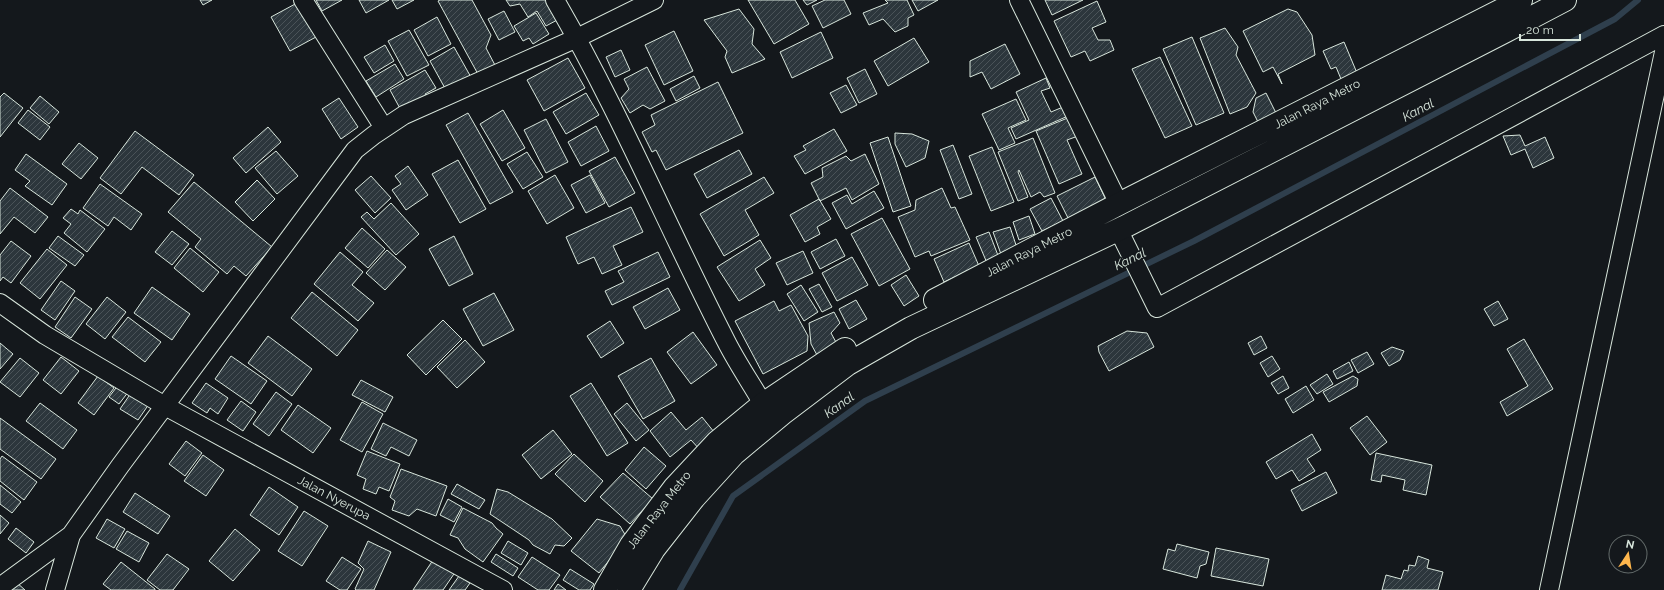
<svg xmlns="http://www.w3.org/2000/svg" width="1664" height="590" font-family="Raleway,sans-serif">
<defs>
<pattern id="building-hatch" width="6" height="6" patternUnits="userSpaceOnUse"><rect width="6" height="6" fill="#2c363c"/><path d="M-1 1l2-2M0 6l6-6M5 7l2-2" fill="none" stroke="#4a5358"/></pattern>
</defs>
<rect width="100%" height="100%" fill="#14181c"/>
<g fill="none" stroke-linecap="round" stroke-linejoin="round">
<path stroke="#2f3f4d" stroke-width="6" d="M680,590l53,-94 132,-95 329,-160 421,-222 23,-19"/>
</g>
<path fill="url(#building-hatch)" stroke="#d8e6dc" d="M200,0h12l-9,5z
M316,0h26l-20,11z
M359,0h30l-23,13z
M392,0h22l-17,9z
M440,0h32l19,35 -5,13 10,19 -17,9 -41,-75z
M506,0h42l11,19 -13,7 -9,-15 -9,6 -8,-13 -10,2z
M748,0h47l14,24 -35,20z
M803,0h14l-10,5z
M825,0h19l7,14 -28,14 -11,-22z
M885,0h22l7,15 -6,3v8l-13,6 -12,-13 -14,6 -6,-12 25,-10z
M912,0h26l-20,11z
M1045,0h38l-31,15z
M1097,1l9,21 -14,6 6,12h12l4,10 -24,11 -5,-10 -14,6 -17,-36z
M297,3l19,34 -26,14 -19,-34z
M739,9l15,20 -2,15 13,15 -33,14 -7,-16 2,-6 -23,-31z
M1288,9l9,3 15,23 3,20 -37,19 4,10 -9,-17 -10,5 -20,-41z
M504,11l11,21 -16,8 -11,-21z
M536,13l13,21 -16,10 -4,-6 -6,3 -9,-15z
M437,17l14,27 -23,12 -14,-26z
M1225,28l13,19 -2,8 20,38 -9,14 -17,7 -30,-76z
M409,30l20,35 -22,11 -19,-35z
M674,31l19,40 -29,14 -19,-40z
M821,32l12,26 -41,20 -12,-26z
M1192,37l32,76 -28,12 -33,-76z
M914,38l15,24 -41,24 -14,-25z
M1344,42l13,31 -16,6 -5,-12 -5,2 -8,-18z
M1005,44l15,30 -29,15 -9,-17 -12,5v-16z
M385,45l9,16 -20,12 -10,-16z
M454,47l18,32 -25,13 -17,-31z
M621,50l9,20 -15,7 -9,-20z
M1160,57l32,69 -27,12 -33,-69z
M568,58l17,30 -41,23 -17,-31z
M395,64l9,15 -28,18 -10,-16z
M647,67l18,34 -15,8 -7,-4 -13,8 -9,-15 8,-9 -5,-10z
M865,69l12,25 -18,9 -12,-25z
M425,70l11,18 -11,6 4,6 -26,14 -13,-24z
M694,76l6,12 -24,13 -6,-12z
M1046,78l4,10 -9,3 10,21 12,-5 5,9 -52,23 -5,-11 18,-8 -13,-28z
M718,82l25,51 -77,37 -10,-20 -4,2 -10,-20 13,-7 -4,-10z
M846,85l11,20 -16,8 -11,-20z
M4,93l19,15 -23,29v-40z
M586,93l13,22 -33,19 -13,-22z
M1266,93l10,20 -18,9 -5,-10 3,-14z
M40,96l19,16 -10,12 -19,-16z
M339,98l19,29 -17,12 -19,-30z
M1016,99l10,21 -18,8 7,15 -16,7 -17,-36z
M28,110l22,17 -10,13 -22,-17z
M503,110l22,38 -23,13 -22,-37z
M468,113l45,79 -23,12 -44,-79z
M1070,117l8,19 -11,4 15,34 -23,10 -23,-53z
M546,119l22,43 -22,11 -22,-43z
M596,126l13,25 -28,15 -13,-24z
M268,127l13,15 -35,31 -13,-15z
M834,129l13,22 -42,23 -11,-18 12,-6 -3,-4z
M135,131l59,44 -15,20 -37,-28 -21,27 -21,-16z
M895,133l17,1 17,7 -4,17 -19,9 -11,-23z
M1520,135l5,11 20,-9 9,21 -21,10 -8,-19 -14,6 -8,-19z
M888,137l23,69 -18,6 -23,-69z
M1033,138l22,55 -11,4 -4,-5 -9,5 -12,-27 -1,2 10,25 -10,4 -20,-49z
M79,143l19,15 -17,21 -19,-15z
M953,145l19,49 -13,5 -19,-49z
M992,147l22,55 -23,9 -22,-55z
M739,150l13,24 -45,24 -13,-24z
M276,151l22,25 -21,18 -22,-26z
M527,152l16,25 -20,12 -16,-25z
M26,154l41,30 -15,21 -27,-19 5,-5 -15,-11z
M865,154l14,30 -27,16 -6,-12 -26,13 -9,-18 12,-6 -1,-9 24,-12 5,5z
M615,157l20,36 -26,14 -20,-36z
M458,160l28,49 -26,14 -28,-49z
M408,166l20,29 -22,15 -14,-20 9,-6 -6,-8z
M555,175l19,33 -27,16 -19,-33z
M590,175l15,28 -19,10 -15,-28z
M371,176l20,22 -16,15 -20,-23z
M764,177l10,16 -29,17 14,25 -35,21 -24,-42z
M1095,177l11,23 -38,18 -11,-22z
M257,180l18,19 -22,22 -18,-19z
M194,182l78,65 -26,29 -12,-10 -7,8 -32,-27 6,-8 -33,-27z
M100,184l42,30 -11,16 -17,-13 -6,9 -25,-18z
M10,188l38,29 -13,16 -21,-16 -14,17v-33z
M942,188l9,20 4,-1 15,33 -39,16 -2,-5 -14,6 -17,-40 17,-7 1,-10z
M874,191l10,17 -38,21 -14,-26 15,-8 5,9z
M1051,198l12,23 -21,10 -12,-22z
M819,199l12,20 -14,8 3,7 -15,8 -15,-27z
M391,203l28,31 -23,21 -35,-38 6,-5 7,7z
M631,207l12,25 -30,14 9,19 -20,9 -8,-17 -16,7 -12,-27z
M71,209l7,5 2,-4 25,19 -18,23 -23,-19 7,-9 -8,-6z
M1029,216l6,18 -16,6 -6,-18z
M882,218l28,51 -31,17 -28,-52z
M1010,227l8,24 -16,6 -9,-25z
M362,228l23,21 -17,19 -23,-20z
M172,231l17,13 -17,21 -17,-13z
M989,232l10,26 -12,5 -11,-26z
M58,236l26,19 -9,11 -26,-18z
M454,236l19,38 -24,12 -20,-37z
M836,239l9,17 -25,13 -9,-17z
M760,240l11,18 -16,11 10,16 -26,16 -22,-34z
M11,241l20,15 -20,27 -8,-6 -3,4v-26z
M969,243l10,23 -35,16 -10,-23z
M190,248l29,24 -16,20 -29,-24z
M47,249l20,16 -27,34 -20,-16z
M387,250l19,17 -21,23 -19,-17z
M803,251l10,22 -26,12 -11,-22z
M340,252l23,20 -11,13 22,18 -16,18 -44,-37z
M658,252l12,25 -58,28 -7,-14 19,-9 -6,-11z
M852,257l16,28 -31,16 -15,-28z
M906,275l13,21 -15,10 -13,-21z
M61,281l14,10 -20,29 -14,-10z
M819,284l13,23 -10,5 -13,-23z
M801,285l17,27 -14,9 -17,-27z
M152,287l38,27 -18,26 -38,-27z
M668,288l12,22 -35,19 -12,-22z
M312,292l46,38 -21,26 -46,-38z
M494,293l20,37 -31,16 -20,-37z
M75,297l17,12 -21,29 -16,-11z
M107,297l19,15 -21,27 -19,-15z
M856,300l11,19 -18,10 -10,-20z
M774,301l5,10 12,-6 17,31 -1,15 -44,23 -28,-53z
M1498,301l10,18 -14,7 -10,-17z
M834,312l6,11 -9,10 6,11 -20,11 -6,-11 -2,-21z
M128,317l33,25 -16,20 -33,-25z
M443,320l19,19 -36,36 -19,-20z
M610,321l14,22 -23,15 -14,-22z
M1127,331l20,2 7,14 -45,24 -10,-19 -1,-6z
M693,332l24,33 -26,19 -24,-32z
M268,336l44,33 -20,27 -44,-33z
M1261,336l6,12 -13,7 -6,-12z
M1524,339l29,50 -46,27 -7,-14 28,-16 -21,-37z
M465,340l20,22 -28,26 -20,-21z
M0,343l13,11 -13,15z
M1392,347l12,4 -4,9 -11,6 -8,-13z
M1367,352l7,12 -16,9 -7,-13z
M231,356l36,25 -16,23 -36,-25z
M1272,356l8,13 -12,8 -8,-14z
M61,357l18,14 -18,23 -18,-14z
M20,358l19,15 -19,24 -20,-15z
M651,358l24,43 -32,18 -25,-43z
M1349,362l4,9 -16,8 -4,-8z
M1327,374l6,10 -16,10 -7,-9z
M98,376l16,12 -20,27 -16,-12z
M1283,376l6,12 -11,6 -7,-11z
M1353,376l5,3 -1,7 -28,16 -6,-10z
M361,380l32,17 -8,15 -33,-17z
M206,383l22,15 -10,16 -8,-6 -3,5 -15,-10z
M591,383l37,60 -21,13 -37,-60z
M119,384l10,7 -10,13 -10,-7z
M1306,386l8,14 -21,13 -8,-14z
M276,392l16,12 -23,32 -16,-12z
M131,393l18,11 -11,16 -18,-11z
M241,401l15,11 -13,19 -16,-11z
M362,402l21,12 -21,38 -22,-12z
M40,403l37,27 -14,19 -37,-28z
M627,403l22,27 -13,11 -22,-27z
M298,405l33,23 -18,25 -32,-23z
M671,412l15,18 16,-13 16,20 -17,14 -10,-11 -21,17 -20,-26z
M1367,416l20,26 -17,13 -20,-27z
M0,418l56,41 -15,20 -41,-30z
M383,423l34,17 -8,16 -18,-9 -5,9 -15,-7z
M553,430l19,24 -31,25 -19,-24z
M1312,434l9,16 -14,9 8,12 -16,10 -7,-11 -16,9 -10,-17z
M186,441l16,12 -17,23 -16,-12z
M644,447l22,19 -20,23 -21,-19z
M367,451l33,13 -11,27 -10,-4 -3,7 -13,-5 3,-10 -9,-4z
M1376,453l56,12 -6,30 -23,-5 2,-10 -23,-5 -1,7 -10,-2z
M574,454l29,27 -18,21 -30,-28z
M203,455l21,15 -18,26 -22,-15z
M2,456l35,26 -13,18 -24,-19v-22z
M401,469l46,17 -11,30 -19,-7 -8,7 -17,-6 3,-9 -5,-4z
M1326,472l11,21 -35,18 -11,-21z
M623,473l30,26 -23,25 -30,-27z
M457,484l28,16 -6,9 -28,-15z
M0,485l21,17 -9,11 -12,-9z
M269,487l29,20 -19,28 -29,-20z
M497,489l11,3 44,27 20,19 -8,8 -9,-1 -5,9 -17,-9 -4,-5 -39,-26z
M135,493l35,23 -12,18 -35,-22z
M448,499l14,8 -8,15 -14,-7z
M463,508l29,15 4,5 7,6 -20,28 -18,-13 -7,-11 -8,-3z
M304,511l24,15 -26,40 -24,-15z
M0,515l9,8 -9,11z
M107,519l18,10 -11,19 -18,-10z
M597,519l23,7 7,12 -28,35 -28,-22z
M16,528l18,14 -8,11 -18,-14z
M235,529l25,21 -27,31 -24,-20z
M127,531l22,12 -10,19 -23,-13z
M368,541l23,11 -17,38h-18l-1,-1 9,-20 -6,-6z
M508,541l20,12 -7,12 -20,-12z
M1177,544l32,8 -3,12 -6,2 -3,12 -34,-9 5,-20 7,2z
M1216,548l53,11 -6,27 -52,-10z
M167,554l22,15 -16,21h-13l-13,-10z
M496,554l22,14 -5,8 -22,-14z
M1418,556l11,4 -2,8 16,4 -5,18h-56l4,-15 15,4 3,-9 4,1 1,-6 6,1z
M342,557l19,12 -14,21h-7l-14,-9z
M435,557l21,14 -13,19h-30z
M532,557l28,18 -11,15h-11l-20,-13z
M121,562l34,27v1h-44l-8,-6z
M570,569l24,15 -4,6h-11l-16,-10z
M459,576l11,7 -5,7h-16z
M16,582l9,8h-17z
M558,584l8,6h-12z"/>
<g fill="none" stroke-linecap="round" stroke-linejoin="round">
<g stroke="#d8e6dc" stroke-width="20">
<path id="street" d="M303,0l81,128
M555,0c64,110 113,228 171,341 11,22 25,42 37,63
M1019,0l100,204
M1118,229l39,79 507,-273
M0,303l45,32 120,71 338,184
M0,587l71,-52
M55,590l16,-55 49,-69 235,-316 19,-15 30,-20 173,-77 77,-38
M1549,590l115,-538"/>
</g>
<g stroke="#d8e6dc" stroke-width="24">
<path id="highway" d="M935,300l184,-96 402,-204
M605,590l26,-45 43,-57 43,-46 46,-38 82,-55
M629,590l25,-41 40,-51 40,-44 48,-40 66,-50 63,-36 213,-101 382,-196 59,-31"/>
</g>
<use href="#street" stroke="#14181c" stroke-width="18"/>
<use href="#highway" stroke="#14181c" stroke-width="22"/>
</g>
<g text-anchor="middle" dominant-baseline="central" stroke-width="3" stroke-linejoin="round" paint-order="stroke">
<g font-size="12" fill="#d8e6dc" stroke="#14181c">
<text transform="translate(1317 104) rotate(-27)">Jalan Raya Metro</text>
<text transform="translate(1029 252) rotate(-27)">Jalan Raya Metro</text>
<text transform="translate(334 498) rotate(28)">Jalan Nyerupa</text>
<text transform="translate(659 510) rotate(-52)">Jalan Raya Metro</text>
</g>
<g font-size="13" font-style="italic" fill="#d8e6dc" stroke="#14181c">
<text transform="translate(1418 110) rotate(-28)">Kanal</text>
<text transform="translate(1130 259) rotate(-26)">Kanal</text>
<text transform="translate(839 405) rotate(-36)">Kanal</text>
</g>
</g>
<g transform="translate(1628 554) rotate(12)"><circle r="19" fill="#14181c" stroke="#626a69"/>
<path d="M0-3L7 15L0 10L-7 15Z" fill="#ffb74d"/>
<text y="-6" font-size="11" font-weight="bold" text-anchor="middle" fill="#d8e6dc">N</text>
</g>
<path d="M1520 34v6h60v-6" fill="none" stroke="#d8e6dc" stroke-width="2"/>
<text x="1526" y="34" font-size="12" fill="#d8e6dc" stroke="#14181c" stroke-width="3" paint-order="stroke">20 m</text>
</svg>
